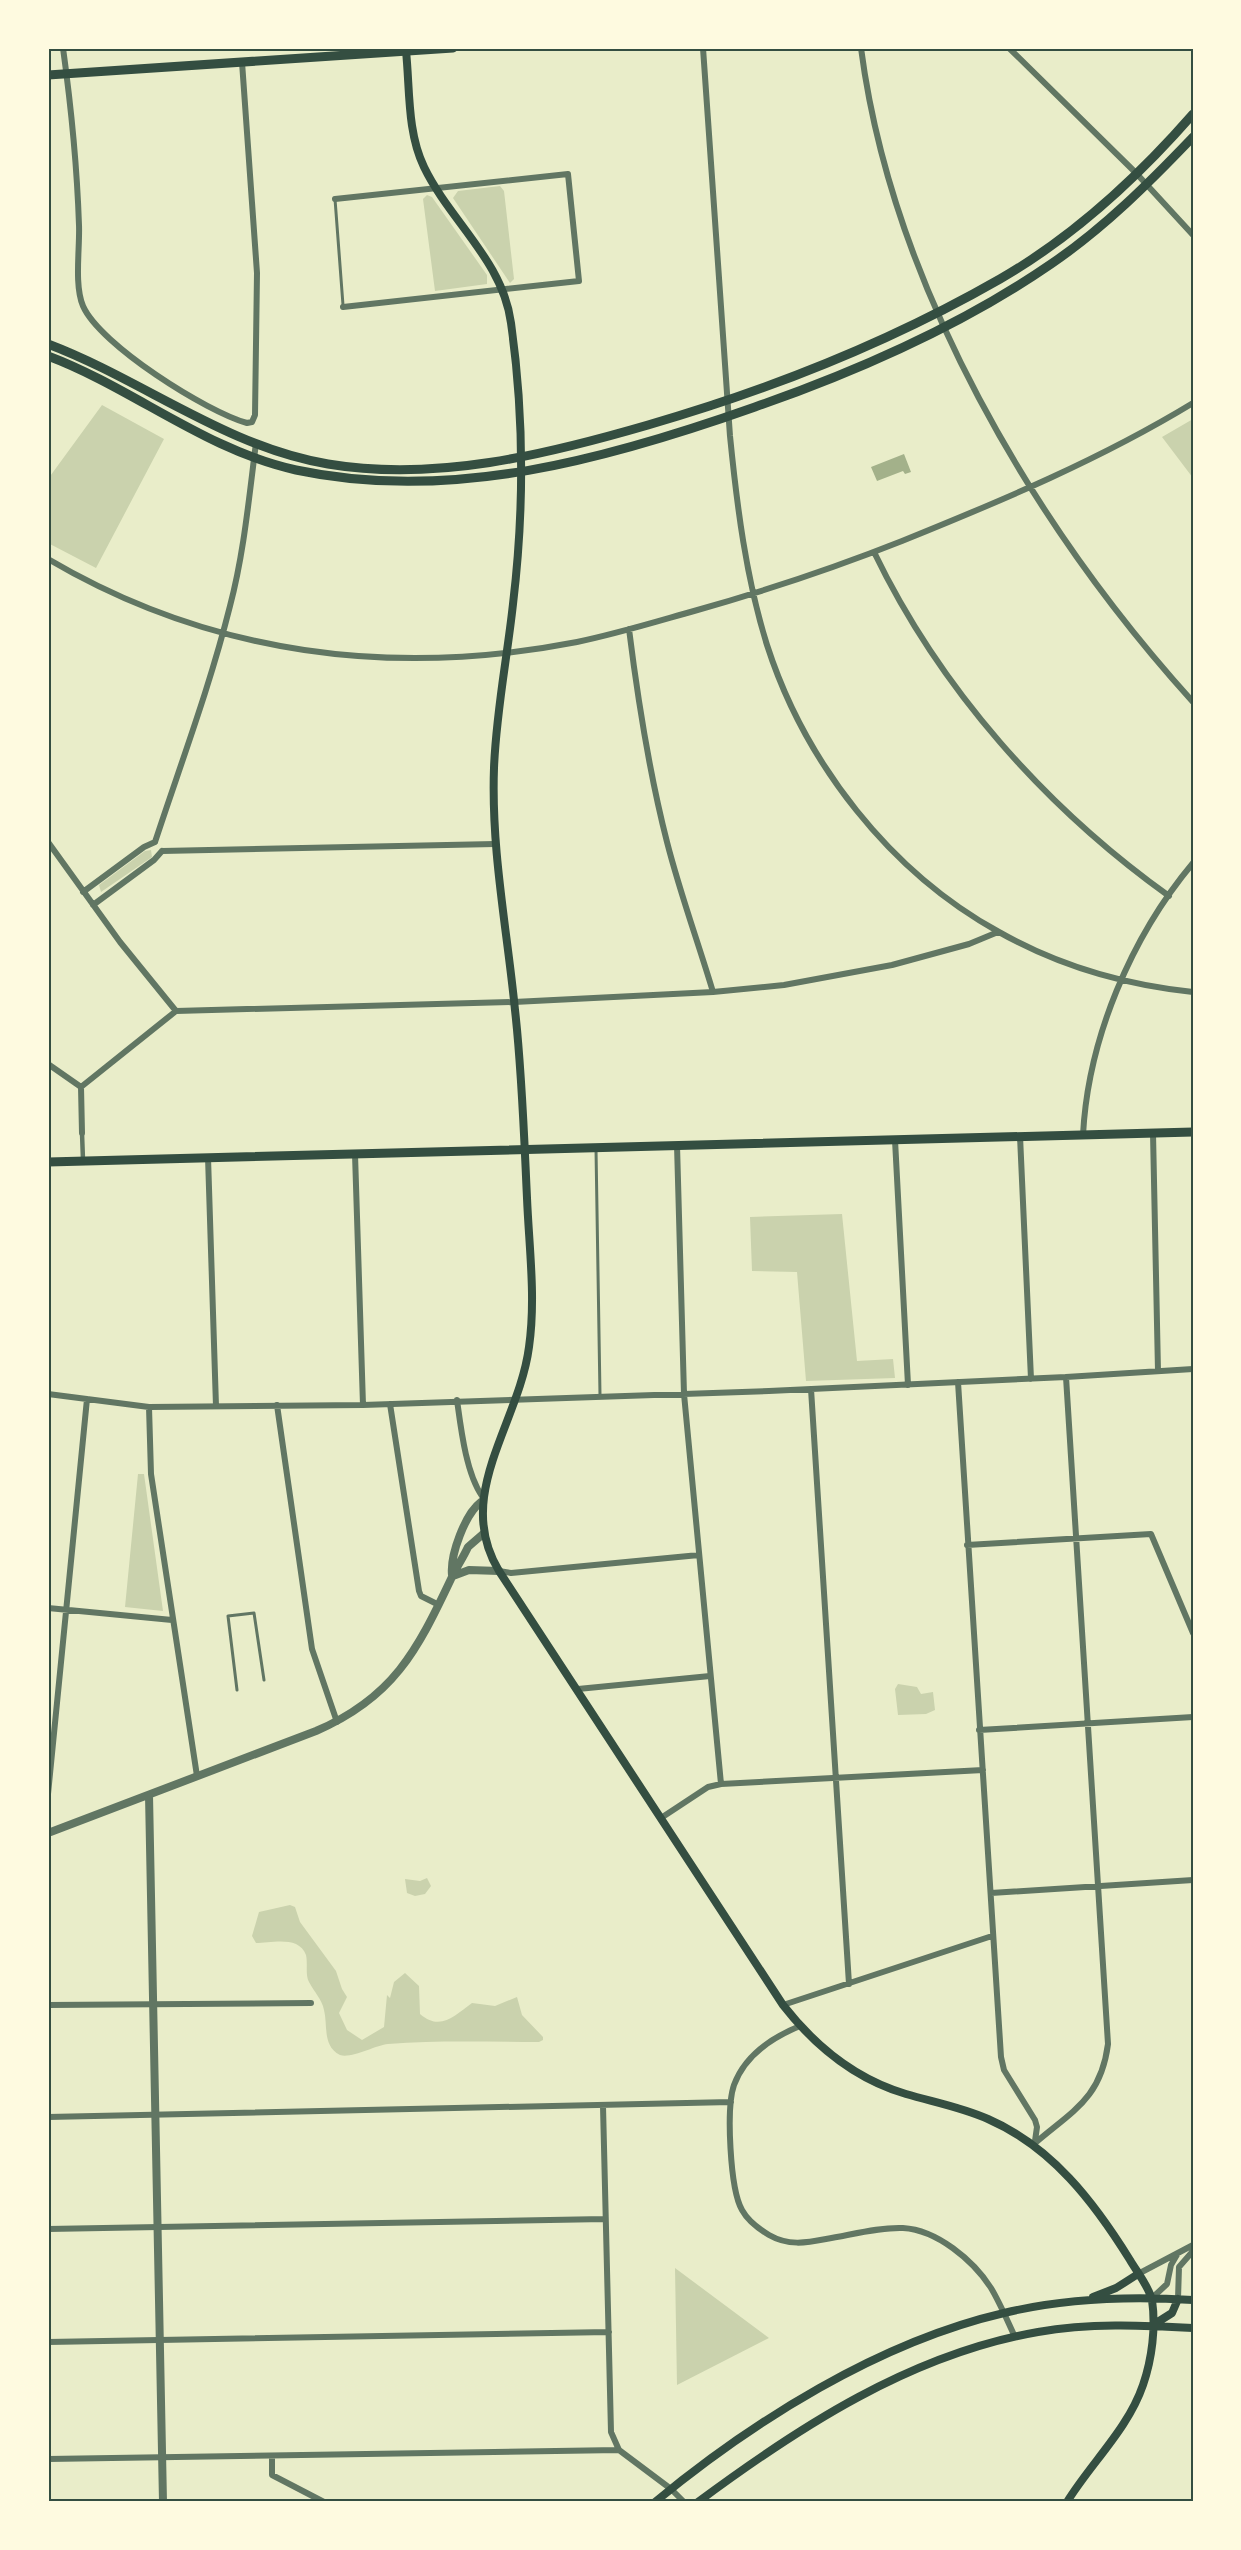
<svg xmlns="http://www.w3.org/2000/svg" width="1241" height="2550" font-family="'Asap Condensed',sans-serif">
<rect width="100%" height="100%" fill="#e9edc9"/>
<path fill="#cad2ad" d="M500,186l4,5 10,88 -4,4 -57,-85 5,-7z
M427,195l5,2 55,78v9l-52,7 -12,-92z
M102,405l62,34 -68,129 -48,-25v-64z
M1193,419v59l-31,-41z
M151,850l1,7 -51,35 -2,-7 46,-34z
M842,1214l15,147 36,-2 2,19 -89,3 -9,-109 -45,-1 -2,-54z
M138,1474h6l19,137 -38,-4z
M898,1684l19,3 4,7 12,-2 2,18 -9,4 -28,1 -3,-26z
M427,1878l4,8 -6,8 -10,2 -8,-3 -2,-14 15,2z
M290,1905l5,2 5,15 36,49 6,18 5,8 -8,16 8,17 15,10 22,-13 3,-32 3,3 4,-16 11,-9 14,13 1,28c21,18 35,1 52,-11l23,3 22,-9 5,18 21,22v3l-4,2c-50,0 -101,-2 -151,2 -12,1 -37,15 -48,11 -18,-9 -12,-30 -16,-45 -2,-11 -10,-18 -15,-28 -4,-7 -1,-18 -3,-27 -7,-20 -35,-12 -50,-12l-4,-7 7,-24z
M675,2268l94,70 -92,47z"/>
<path fill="#a3b18a" d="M904,454l7,18 -6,2 -2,-3 -26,10 -6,-14z"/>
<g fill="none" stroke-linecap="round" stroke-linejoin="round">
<path stroke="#617663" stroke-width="3" d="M335,199l8,106
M596,1149l4,246
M237,1690l-9,-74 26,-3 10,67"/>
<path stroke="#617663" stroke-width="4.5" d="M82,1133l1,27"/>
<path stroke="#617663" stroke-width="6" d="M63,48c8,58 14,118 16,177 1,23 -5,60 4,81 17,39 124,106 164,117l5,-1 3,-7 2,-142 -15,-211
M703,48l27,388c7,70 16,142 37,209 38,118 123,227 232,287 60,34 126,53 194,60
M861,48c31,238 173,478 332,654
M1009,48l127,125 57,62
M335,199l233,-25 11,107 -236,26
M874,552c66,137 172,256 295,344
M48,559c163,96 344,119 529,83 39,-8 78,-20 117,-31 71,-20 140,-43 208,-70 99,-40 199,-82 291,-138
M629,629c9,72 20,143 38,213 13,51 31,100 46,150
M48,842l72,100 56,69
M155,842c26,-79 55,-156 75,-236 14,-53 19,-109 26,-163
M162,851l333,-7
M83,892l61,-45 11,-5
M93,905l61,-45 8,-9
M48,1064l33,23
M81,1087l95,-76 338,-9 199,-10 71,-7 108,-20 77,-21 29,-12
M81,1087l1,46
M1153,1133l5,238
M1083,1135c5,-96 48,-198 110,-272
M1020,1136l11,243
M895,1140l13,245
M677,1145l7,249 37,390
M355,1154l8,251
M208,1157l8,249
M958,1382l43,675 3,13 31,50 2,7 -2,14
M811,1389l38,595
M48,1394l101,13 214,-2 406,-14 297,-14 127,-8
M457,1400c4,29 9,73 25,96
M390,1404l29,187 2,5 18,9
M277,1405l35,244 25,73
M149,1407l2,67 46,302
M967,1545l184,-11 42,99
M499,1571l12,2 188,-18
M48,1608l124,12
M578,1689l132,-13
M979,1730l214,-13
M48,1794l39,-395
M661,1818l47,-31 13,-3 262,-14
M991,1893l202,-13
M48,1963v42
M48,2005l263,-2
M783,2005l209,-69
M800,2026c-27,11 -55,29 -66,59 -8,23 -4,104 8,125 6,11 17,19 27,25 19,11 37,8 57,4 25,-4 52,-12 77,-11 34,2 70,32 88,60 9,15 16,32 24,49
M603,2106l8,326 8,18
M48,2117l683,-15
M1034,2144c38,-33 67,-45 74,-100l-42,-667
M48,2229l557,-10
M1138,2274l55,-29
M1152,2298l15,-14 4,-19 7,-12
M1178,2299l1,-32 14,-16
M48,2342l561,-10
M272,2457v18l52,27
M48,2459l571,-9 52,39 13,13"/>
<path stroke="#617663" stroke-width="8" d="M452,1575c-2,-20 13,-61 29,-73
M453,1576l16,-6 30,1
M149,1795l14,707
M48,1833l268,-102c77,-33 101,-80 135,-152 5,-11 12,-21 17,-32l15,-13"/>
<path stroke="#344e41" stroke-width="8" d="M406,51c4,38 1,81 18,116 26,54 79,94 87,156 13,92 13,189 2,281 -6,55 -17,109 -19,164 -3,82 13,161 21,242 7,62 9,125 12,188 2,49 9,100 2,149 -10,77 -76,148 -30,224l284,434c32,41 72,74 123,89 27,8 55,13 82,25 64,28 106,83 142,141 7,12 19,27 22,40 4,27 0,59 -9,85 -15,44 -52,78 -76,117
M1093,2297l23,-9 22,-14
M1153,2325l19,-12 6,-14
M655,2502c98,-81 224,-160 349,-189 62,-15 125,-17 189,-13
M698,2502c101,-75 213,-148 340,-170 51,-9 103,-7 155,-4"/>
<path stroke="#344e41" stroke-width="9" d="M48,75l405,-27
M48,344c95,36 178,103 280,120 107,18 217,-9 320,-39 121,-35 242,-83 352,-146 73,-42 138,-102 193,-165
M48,356c85,32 157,94 248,114 155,33 312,-11 459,-63 103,-36 206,-81 296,-143 53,-36 98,-81 142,-127
M48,1162l1145,-30"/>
</g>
<rect width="1241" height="2550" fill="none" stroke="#fefae0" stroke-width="99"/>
<rect x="50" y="50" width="1142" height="2450" fill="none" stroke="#344e41" stroke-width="2"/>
</svg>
